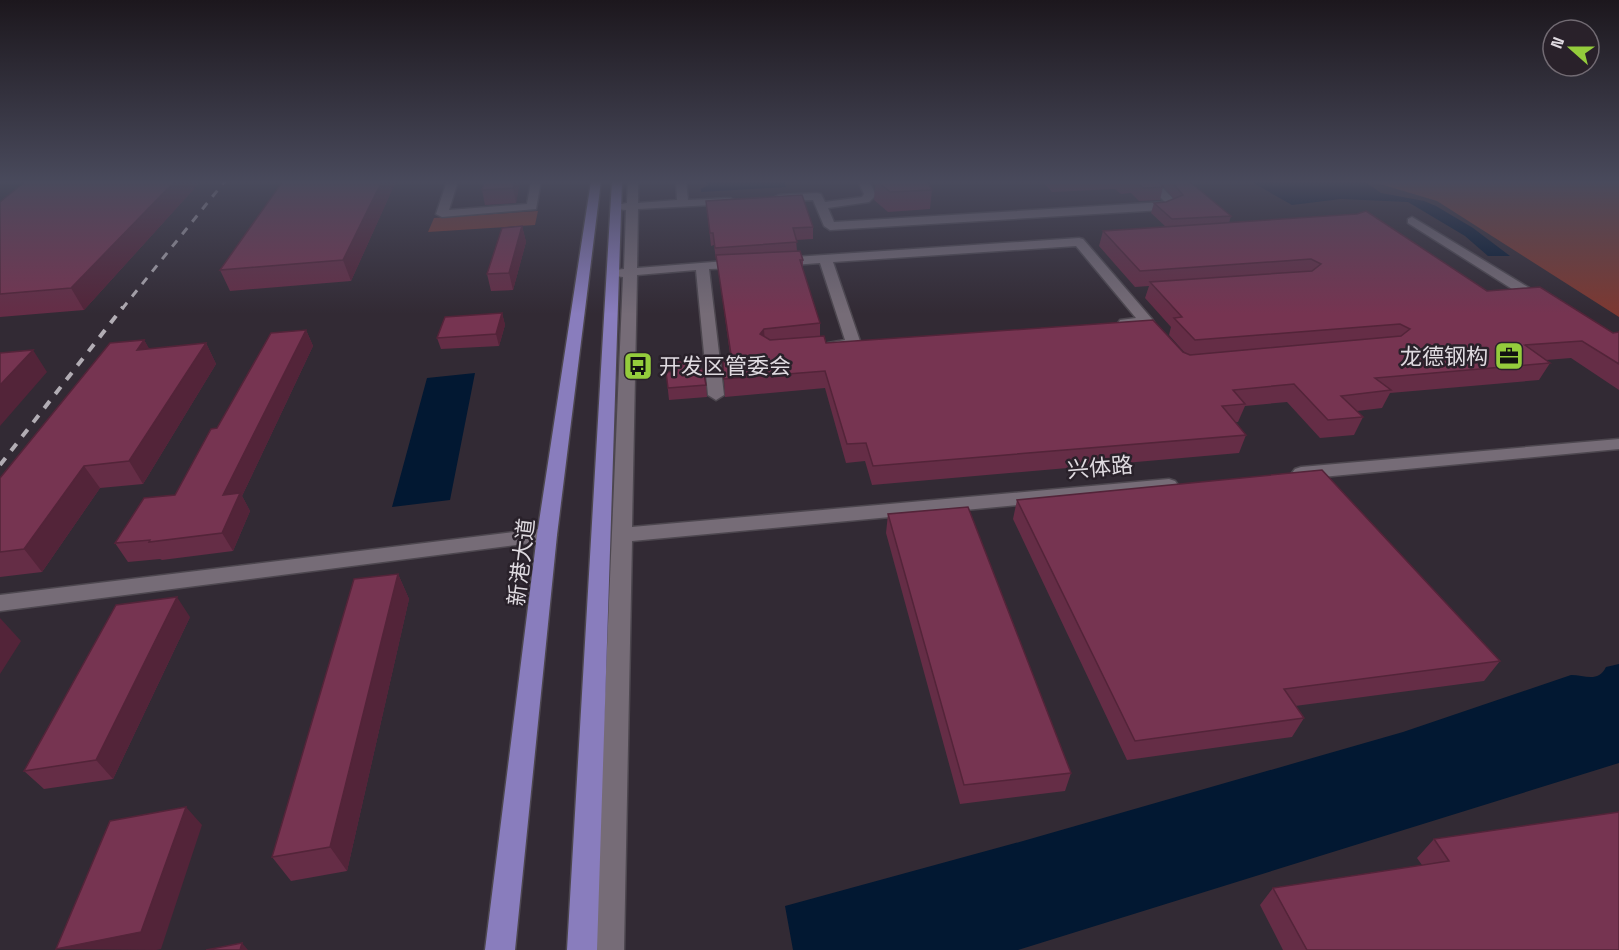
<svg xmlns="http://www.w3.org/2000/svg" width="1619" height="950" font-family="'Space Grotesk','Noto Sans SC',sans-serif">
<rect width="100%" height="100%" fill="#322a34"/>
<path fill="#7d3831" d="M1370,181h249v136l-182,-116z
M538,211l-3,14 -107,7 6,-14z"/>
<path fill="#021832" d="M704,181h80l2,6 -85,5v-3l7,-4z
M1250,181h114l17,12 43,8 12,5 37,22 37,28h-22l-23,-20 -57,-34 -67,-3 -49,6z
M475,373l-25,127 -58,7 35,-129z
M1619,664v99l-601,187h-225l-8,-44 238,-65 380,-109 168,-57c14,0 27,8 35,-8z"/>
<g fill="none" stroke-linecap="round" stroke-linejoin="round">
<g stroke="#4d474f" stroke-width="3">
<path id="minor" d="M447,181h11l-9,29 78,-6 4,-23h10l-5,28 -94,8 -6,-3z
M628,181h10v22l39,-3 -1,-19h10l2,19 42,-2 6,3 -6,3 -92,5 -1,59 102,-8 6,4 -6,4 -30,1 15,126 -8,5 -8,-5 -12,-125 -59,5 -5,252 537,-48 6,2 3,4 -3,4 -6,2 -537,50 -8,409h-30l29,-673 -8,-1 -2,-3 2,-3 9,-1 2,-59 -10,-1 -2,-2 2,-2 11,-2z
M858,181h11l7,14 -7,7 -41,6 6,14 331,-20 -21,-21h12l22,23 -16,6 -332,20 -6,-4 -11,-26 -34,1 -6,-3 6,-3 38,-2 4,1 4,8 37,-5 2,-3z
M1412,217l134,81 2,3 -2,3h-10l-128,-81v-4z
M1079,238l4,1 69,80 2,3 -2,3 -32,1 -2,-3 2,-3 16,-2 -60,-72 -243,16 28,82c-7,7 -28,9 -35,2l2,-3 17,-3 -25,-77 -41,3 -6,-4 6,-4z
M1619,439v10l-318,30 -6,-2 -3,-4 3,-4 6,-2z
M547,528l7,2 3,5 -3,5 -554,71v-16z"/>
</g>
<g stroke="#4d474f" stroke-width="3">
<path id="major" d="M591,181h10l-44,354 -42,415h-30l52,-415z
M612,181h10l-25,769h-30z"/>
</g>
<use href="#minor" fill="#766c77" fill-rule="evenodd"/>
<use href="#major" fill="#897dbd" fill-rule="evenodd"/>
<path stroke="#b2adb4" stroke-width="3" stroke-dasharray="8 8" stroke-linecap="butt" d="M122,309l103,-128"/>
<path stroke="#b2adb4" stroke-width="4" stroke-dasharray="9 9" stroke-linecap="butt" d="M0,465l123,-158"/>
</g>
<path fill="#652d46" d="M26,181h175l-117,129 -84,7v-115z
M283,181h113l-45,100 -121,10 -10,-21z
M484,181h36l-4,22 -31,2 -3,-15z
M873,181h54l5,9 -2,19 -42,3 -14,-12 1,-14z
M1042,181h116l5,6 -3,13 -21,1 -8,-8 -10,1 -6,-5 -63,3z
M1162,181h9l60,35 -2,7 258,68 126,42 6,-1v58l-48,-32 -25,2 4,3 -11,17 -149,13 -8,15 -25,3 6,6 -9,18 -34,3 -33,-36 -42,4 -7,16h-3l11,13 -7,18 -367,32 -7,-24 -19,2 -21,-75 -100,9 -2,-35 8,-1 -14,-101h-1l-2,-15 -3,1 -5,-45 107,26v12l-17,1 1,11 6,9v12l17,51v13l6,7 359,10 -16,-18 2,-8 -26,-29 4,-12 -14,1 -36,-41 4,-15 63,-4 -15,-14 3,-10 12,-1 8,-3 -13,-16z
M522,226l4,16 -13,48 -22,1 -4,-17z
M502,313l3,12 -6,21 -58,3 -4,-11z
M306,330l7,16 -71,150 8,15 -17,40 -71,9 -2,-1 -32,3 -13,-19 60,-48 42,-67z
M144,340l5,9 57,-6 10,21 -73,120 -43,4 -58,84 -42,5v-99z
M694,361l1,9 11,15 1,12 -38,3 -3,-28 11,-1z
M1017,500l483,161 -16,20 -189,25 9,12 -12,19 -165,23 -114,-241z
M888,514l183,259 -6,18 -105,13 -74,-271z
M398,574l11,25 -62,272 -56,10 -19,-24z
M190,617l-77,162 -69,10 -20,-18z
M1434,839l185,111h-336l-23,-45 13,-17 149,-23 -5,-7z"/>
<path fill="#532439" d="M175,181h26l-117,129 -13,-22z
M382,181h14l-45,100 -8,-21z
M514,181h6l-4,22 -3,-15z
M522,226l4,16 -13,48 -4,-17z
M502,313l3,12 -6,21 -3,-12z
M764,329l1,17 -5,-12z
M306,330l7,16 -71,150 8,15 -17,40 -11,-18 1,-38z
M144,340l12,20 -19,-10z
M206,343l10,21 -73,120 -14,-23z
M33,350l14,22 -47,54v-41z
M84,466l16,22 -58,84 -18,-23z
M398,574l11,25 -62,272 -17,-24z
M177,597l13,20 -77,162 -17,-19z
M0,618l21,23 -21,33z
M186,807l16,18 -41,124 -5,1 -100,-1z
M242,943l6,7h-8z"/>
<path fill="#763451" stroke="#532439" stroke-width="1.5" d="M26,181h149l-104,107 -71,6v-92z
M283,181h99l-39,79 -123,10z
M484,181h30l-1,7 -31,2z
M877,181h50l5,9 -42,2z
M1136,181h22l5,6 -20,1z
M1171,181h18l42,35 -59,3 -18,-16 12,-1 17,-7z
M802,195l11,32 -20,1 4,14 -82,6 -2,-15h-3l-4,-32z
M1366,211l121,80 53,-4 73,46 6,-1v32l-37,-23 -57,4 25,18 -175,15 16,12 -50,6 22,21 -35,3 -34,-36 -61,6 12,14 -23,2 24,29 -373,31 -7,-23 -19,1 -22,-73 -101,8 -1,-17 9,-1 -16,-106 84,-4 3,9h-3l20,63 -56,6 -4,5 10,6 54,-4 2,7 327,-23 30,32 7,3 211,-19 9,-7 -10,-5 -205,16 -21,-22 8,-1 -32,-35 162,-11 9,-7 -10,-5 -171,12 -37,-40 254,-17z
M522,226l-13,47 -22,1 15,-46z
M502,313l-6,21 -59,4 8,-21z
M306,330l-83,165 17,-2 -18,40 -73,9 1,-2 -35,3 29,-45 31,-3 36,-66 6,-1 54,-95z
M144,340l-7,10 69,-7 -77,118 -45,5 -60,83 -24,3v-74l110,-135z
M33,350l-33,35v-32z
M694,361v9l9,-1 3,16 -38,3 -2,-16 11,-1v-9z
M1322,470l178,191 -216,28 20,29 -169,23 -118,-241z
M968,507l103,266 -107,12 -76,-271z
M398,574l-68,273 -58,10 82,-278z
M177,597l-81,163 -72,11 92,-166z
M186,807l-45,125 -85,17 54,-128z
M1619,812v138h-312l-34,-62 176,-27 -15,-22z
M242,943l-2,7h-34z"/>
<linearGradient id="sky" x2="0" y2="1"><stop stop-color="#1c171d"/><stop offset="0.58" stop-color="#494a5c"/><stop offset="1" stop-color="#494a5c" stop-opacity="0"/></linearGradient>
<rect width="1619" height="314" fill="url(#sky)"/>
<defs>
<g id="office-square" transform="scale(1.5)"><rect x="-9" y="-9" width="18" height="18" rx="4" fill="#94cc3c" stroke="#29212a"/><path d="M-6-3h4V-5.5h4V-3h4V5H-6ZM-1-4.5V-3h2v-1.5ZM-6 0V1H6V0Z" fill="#111"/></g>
<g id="bus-square" transform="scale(1.5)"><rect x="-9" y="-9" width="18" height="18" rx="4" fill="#94cc3c" stroke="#29212a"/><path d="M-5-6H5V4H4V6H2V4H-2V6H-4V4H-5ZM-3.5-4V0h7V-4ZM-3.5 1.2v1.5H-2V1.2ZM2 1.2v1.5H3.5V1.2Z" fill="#111"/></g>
</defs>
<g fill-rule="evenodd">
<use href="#office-square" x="1509" y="356"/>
<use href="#bus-square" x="638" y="366"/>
</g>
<g text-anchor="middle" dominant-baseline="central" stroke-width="5" stroke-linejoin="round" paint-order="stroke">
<g font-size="22" fill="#dfdae0" stroke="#29212a" text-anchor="end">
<text x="1488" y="356">龙德钢构</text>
<text x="659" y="366" text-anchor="start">开发区管委会</text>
</g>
<g font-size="22" fill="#dfdae0" stroke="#29212a">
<text transform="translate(1100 467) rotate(-5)">兴体路</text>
<text transform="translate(521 562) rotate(-83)">新港大道</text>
</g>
</g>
<g transform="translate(1571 48) rotate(291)"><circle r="28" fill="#29212a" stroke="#726b73" stroke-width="1.5"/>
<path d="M0-4.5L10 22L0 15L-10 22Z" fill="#94cc3c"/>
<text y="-9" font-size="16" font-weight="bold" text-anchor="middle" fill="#dfdae0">N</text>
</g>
</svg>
